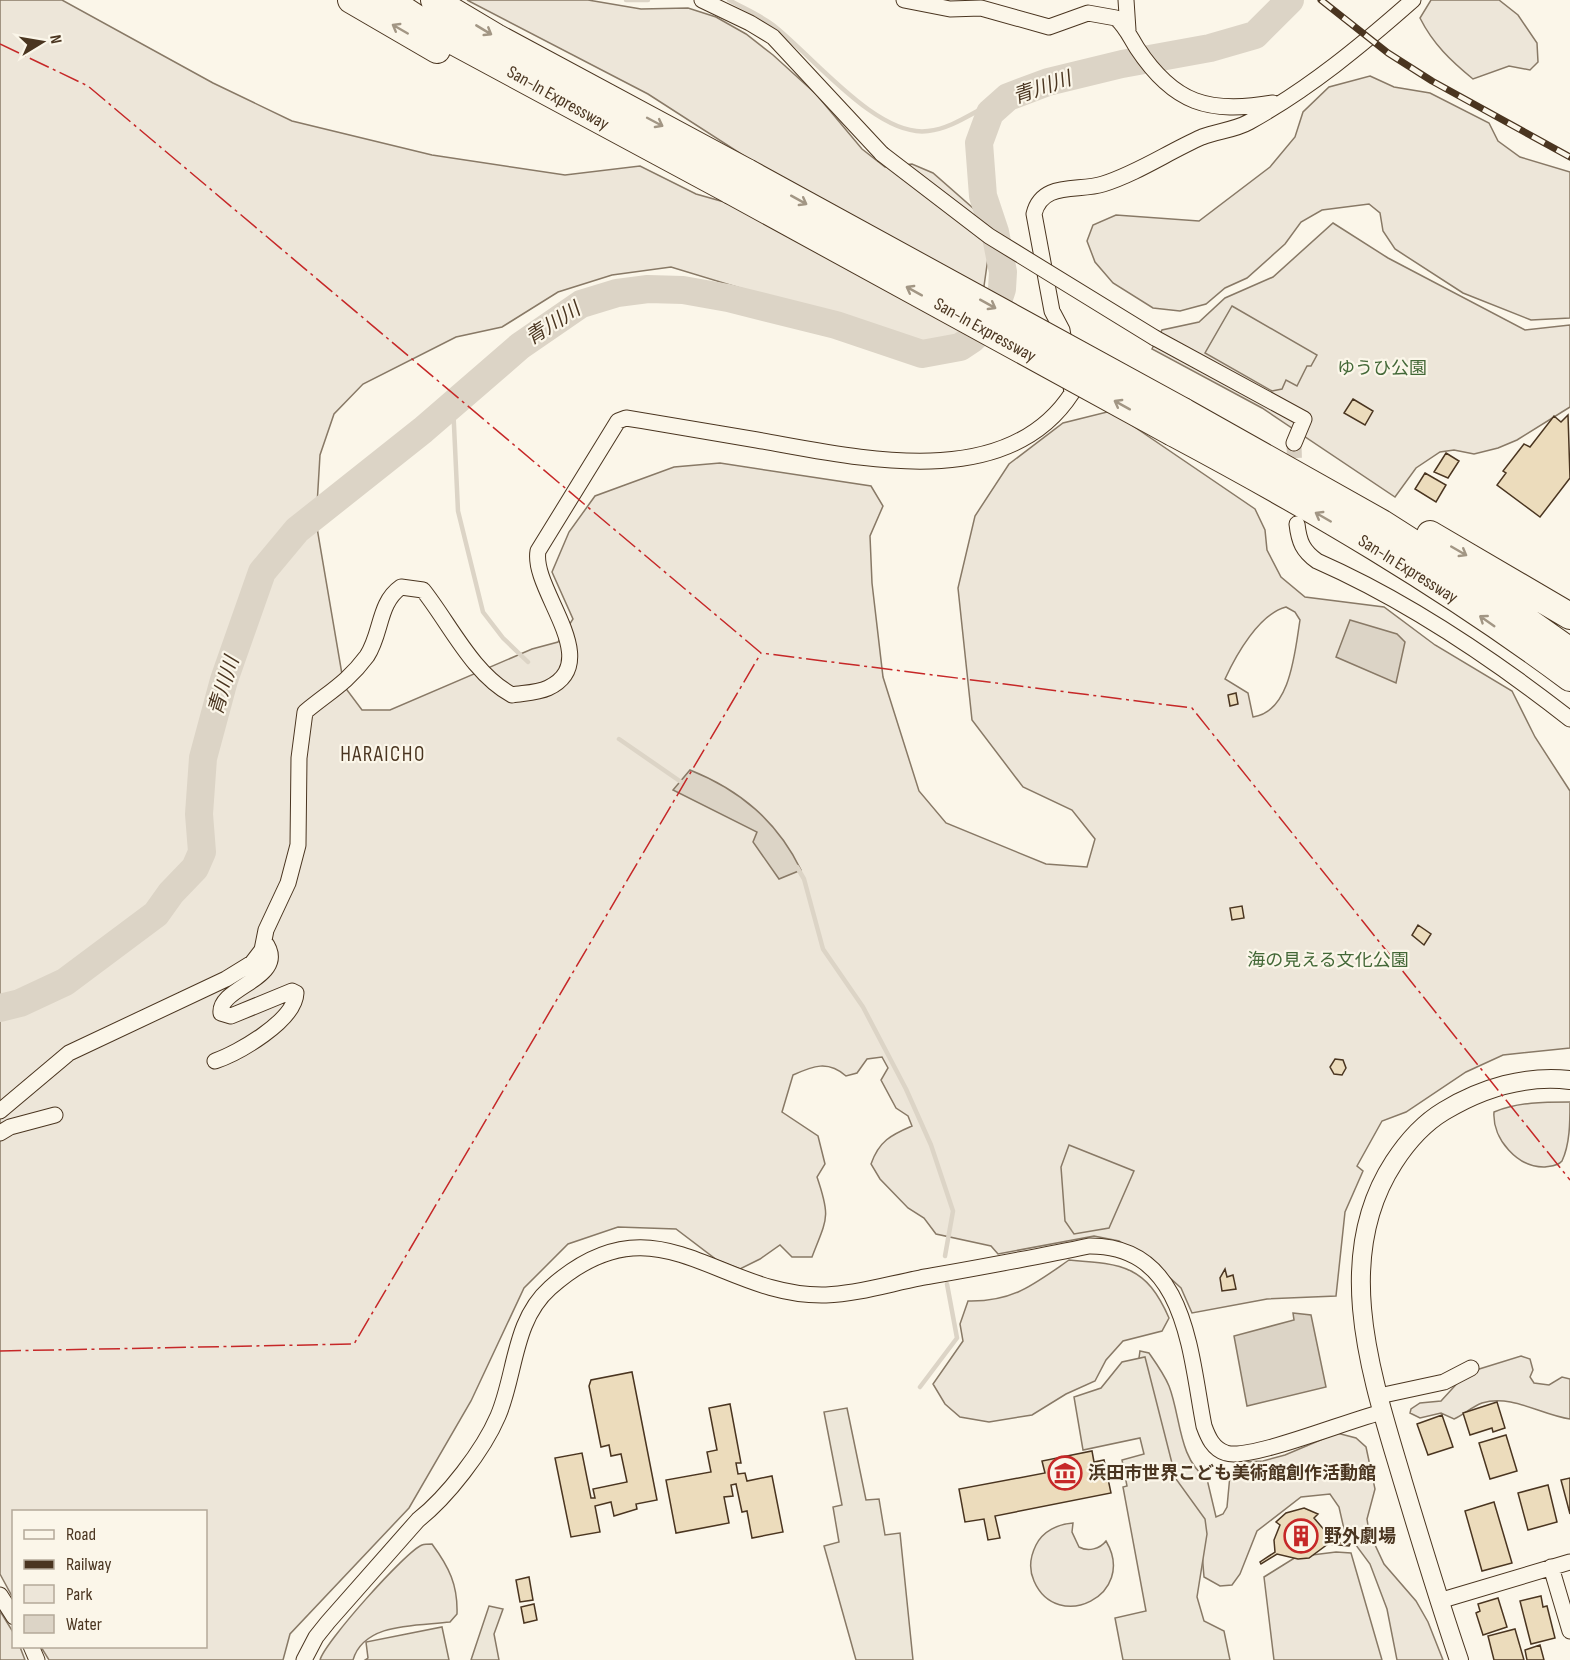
<svg xmlns="http://www.w3.org/2000/svg" width="1570" height="1660" font-family="'Sofia Sans Condensed','Noto Sans JP',sans-serif">
<rect width="100%" height="100%" fill="#fbf6e9"/>
<path fill="#ede6d9" stroke="#887966" stroke-width="1.5" fill-rule="evenodd" d="M0,0h62l151,83 79,38 140,34 133,20 75,-9 56,28 32,9 18,-46 -98,-63 -181,-94h121l53,9 47,-1 28,9 30,17 27,21 43,39 46,55 23,18 27,-3 21,9 41,36 15,42 -9,63 -14,18 -42,14 -32,-12 -221,-67 -59,8 -54,17 -56,35 -46,10 -93,47 -29,30 -14,41 -4,67 28,164 18,24h28l142,-61 26,-7 15,-23 -21,-47 17,-40 26,-36 79,-29 46,-4 151,23 12,20 -13,30 2,47 11,94 36,114 27,32 100,41 41,3 8,-28 -23,-29 -49,-23 -51,-67 -14,-132 17,-72 34,-52 54,-41 48,-12 144,98 10,21 2,20 14,27 24,20 79,10 51,38 77,46 23,46 35,54v257l-67,7 -37,17 -60,40 -24,9 -25,45 6,5 -18,41 -9,84 -69,3 -75,14 -11,-25 -22,-20 -40,-27 -25,-5 -96,18 -7,-8 -55,-12 -12,-16 -16,-10 -28,-29 -9,-15c8,-23 20,-29 41,-38l-4,-10 -12,-8 -15,-28 7,-12 -6,-11 -15,2 -10,14 -11,3c-18,-16 -33,-10 -53,-1l-11,37 36,24 7,28 -8,13c14,41 10,41 -5,80h-20l-12,-12 -20,14 -20,10 -23,-9 -41,-31 -58,-2 -50,17 -44,44 -53,113 -62,107 -119,126 -7,26h-234l-8,-13 165,-1v-134h-192l-1,86 -13,-24zM1286,607l9,5 5,8c-5,30 -9,92 -47,97l-5,-24 -23,-14c11,-24 34,-65 61,-72z
M1431,0h68l19,15 19,28 1,19 -8,8 -21,-4 -36,13c-22,-18 -40,-35 -53,-61z
M1370,76l24,11 36,6 59,30 9,18 22,16 50,15v146l-39,2 -68,-27 -68,-44 -12,-18 -3,-18 -11,-9 -47,6 -21,12 -16,22 -38,34 -22,10 -19,16 -26,7 -27,-3 -40,-25 -18,-21 -8,-21 6,-16 23,-10 83,6 71,-54 25,-30 8,-25 26,-25z
M1333,223l55,35 137,72 45,-5v82l-53,33 -19,8 -24,6 -20,-4 -14,2 -24,16 -21,29 -133,-89 -110,-59 10,-19 37,-8 26,-24 48,-21z
M1570,1102c0,20 0,42 -8,59 -4,5 -11,5 -17,6 -27,1 -53,-28 -51,-55 24,-10 50,-10 76,-10z
M1069,1260c53,4 77,5 100,58l-7,13 -39,10 -17,19 -11,21 -29,13 -34,21 -43,7 -29,-5 -15,-13 -12,-20 30,-43 -3,-17 8,-23c45,1 65,-16 101,-41z
M1140,1351l9,2c7,10 15,21 20,33 12,31 9,72 38,93l9,38 7,-3 4,-7 3,-32 14,-13 19,-1 22,-6 52,-22 19,5 10,9 9,42 -8,30 2,13 15,32 32,37 12,21 15,38h-46l-10,-51 -17,-45 -26,-35 -5,-22 -9,-13 -29,3 -44,34 -17,43 -8,11 -12,1 -16,-9 -3,-37 -18,-47 -14,-26 -31,-102z
M1521,1356l9,3 3,11 -3,7 4,6 15,2 13,-8 8,2v40c-29,-4 -58,-25 -88,-16 -11,4 -18,12 -28,16l-13,-6 -21,5 -10,-5 1,-4 9,-6 21,-2 21,-23 14,-8z
M1073,1523l-1,9 7,15c9,5 21,2 27,-6 32,54 -49,93 -72,40 -5,-11 -4,-24 2,-36 7,-14 22,-21 37,-22z
M432,1544c17,23 26,41 25,70l-7,8c-32,4 -86,0 -97,38h-33c4,-17 86,-109 102,-115 3,-1 7,-1 10,-1z
M1336,1552l15,1 31,107h-108l-10,-83 32,-20z
M0,1611l13,21 1,14 6,1 5,13h-25z"/>
<path fill="#ede7d9" stroke="#887966" stroke-width="1.5" d="M1232,306l85,49 -6,11h-4l-10,20 -11,-6 -4,9 -10,2 -67,-38z
M1069,1145l65,26 -25,57 -35,6 -9,-13 -4,-54z
M1145,1357l31,122 29,40 2,15 -10,63 7,24 20,10 6,29h-107l-8,-42 31,-7 -23,-124 4,-1 -5,-26 22,-6 -4,-16 -57,12 -9,-53 27,-9 21,-26z
M847,1408l19,92 13,-1 6,36 15,-2 13,127h-57l-32,-114 15,-4 -6,-35 9,-2 -18,-93z
M489,1606l14,3 -9,25 5,26h-28z
M442,1627l7,33h-84l3,-2 -2,-16z"/>
<path fill="#dcd4c6" stroke="#887966" stroke-width="1.5" d="M1350,620l47,14 8,8 -9,41 -60,-26z
M690,770c50,20 87,51 111,100l-22,9 -26,-37 4,-10 -84,-42z
M1293,1313l18,2 15,72 -79,19 -13,-70 60,-16z"/>
<g fill="none" stroke-linecap="round" stroke-linejoin="round">
<path stroke="#dcd4c6" stroke-width="4.5" d="M626,0h22
M729,0c14,8 31,15 44,25 38,29 104,113 155,106 29,-3 53,-26 80,-34
M453,404l5,107 25,101 20,26 25,24
M619,739l65,45
M797,867l7,12 19,70 40,58 43,82 25,56 22,66 -8,45
M920,1387l37,-49 -10,-54"/>
<path stroke="#dcd4c6" stroke-width="28" d="M0,1008l20,-5 45,-21 91,-68 15,-21 24,-25 7,-16 -3,-38 4,-56 21,-78 38,-108 35,-42 126,-100 97,-84 61,-42 36,-11 31,-4 35,1 45,8 108,27 86,29 38,-7 12,-8 20,-20 10,-30 1,-17 -8,-40 -12,-36 -4,-53 11,-30 18,-16 40,-15 74,-18 88,-16 45,-13 35,-35"/>
</g>
<path fill="#ecdcbc" stroke="#4a3520" stroke-width="1.5" d="M1353,399l20,12 -8,14 -21,-12z
M1568,415l2,63 -30,39 -43,-32 9,-12 -3,-2 21,-27 6,3 24,-31 7,6z
M1446,453l13,8 -11,17 -14,-6z
M1425,473l21,12 -10,17 -21,-13z
M1236,693l2,11 -8,2 -2,-11z
M1242,906l2,12 -12,2 -2,-12z
M1418,925l13,9 -7,11 -12,-10z
M1335,1059l8,1 3,8 -4,7 -8,-1 -4,-7z
M1225,1269l2,8 6,-2 3,14 -14,2 -2,-13z
M632,1372l25,128 -21,4 1,5 -23,7 -3,-14 -16,4 5,26 -29,5 -16,-79 27,-5 9,45h4l-2,-9 34,-7 -6,-28 -10,2 -2,-11 -8,2 -12,-61 2,-6z
M1497,1402l8,26 -12,4 -1,-4 -22,7 -7,-22z
M730,1404l11,59h-5l2,11 7,-1 2,8 25,-5 11,56 -31,6 -5,-27 -5,1 -6,-28 -5,1 2,11 -9,1 5,26 -53,10 -10,-53 45,-8 -4,-20 10,-2 -8,-42z
M1442,1415l11,32 -25,8 -11,-31z
M1506,1435l11,36 -27,8 -11,-36z
M1092,1451l2,11 10,-2 7,33 -116,23 5,22 -12,2 -4,-21 -19,3 -6,-33 86,-16 -3,-12z
M1570,1478v36l-9,-34z
M1548,1485l9,37 -29,8 -10,-37z
M1494,1502l18,61 -30,8 -17,-60z
M1304,1508l14,6 -4,4 12,14 2,9 22,3 -1,2 -21,-2 -19,14 -11,1 -21,-5 -16,10 -1,-2 15,-10 -1,-12 6,-15 -4,-3 10,-9z
M529,1577l4,23 -13,2 -4,-22z
M1541,1596l2,11 4,-1 8,32 -24,6 -11,-43z
M1498,1598l9,29 -24,8 -7,-22 4,-2 -2,-7z
M534,1604l3,16 -13,3 -3,-16z
M1515,1629l9,31h-30l-6,-24z
M1540,1645l4,15h-17l-2,-10z"/>
<g fill="none" stroke-linecap="round" stroke-linejoin="round">
<path stroke="#d8cfc1" stroke-width="15" stroke-dasharray="15 8" stroke-linecap="butt" d="M1294,443l1,36"/>
<g stroke="#4a3520" stroke-width="17">
<path id="minor" d="M702,0l48,23 23,14 109,117
M904,0l46,9 31,-1 68,19 39,-14 28,5c10,9 14,19 21,30 37,56 72,66 136,55
M1126,0l2,30
M1155,338l149,81 -10,24
M1065,348l-3,-18 -10,-19 -18,-97c8,-33 44,-22 69,-30 35,-11 65,-32 99,-47 15,-6 33,-7 47,-15 60,-33 113,-77 164,-122
M1297,524c2,18 6,27 20,37 91,40 175,97 253,158
M215,1061c23,-8 80,-40 81,-68l-4,-2 -61,25 -10,-3c-3,-27 71,-35 43,-72
M0,1111l69,-58 157,-74 26,-16 10,-13 4,-20 22,-47 10,-38 1,-87 6,-46c24,-20 42,-29 62,-56 15,-23 11,-53 34,-69l22,3c27,34 49,83 89,105 11,-2 25,-2 36,-7 57,-27 -17,-98 -10,-137l80,-130 8,-3c44,7 88,15 131,22 98,17 249,55 315,-47l-3,-21
M0,1133l10,-6 45,-12
M1379,1396l65,-14 27,-14
M1551,1567l19,64
M0,1595l14,22
M1439,1601l131,-39
M31,1646l6,14
M304,1660l12,-23 12,-15 90,-102c29,-23 65,-69 80,-104 18,-42 15,-95 52,-128 107,-96 168,10 276,7 31,-1 63,-11 94,-17 56,-10 113,-20 169,-32 98,-1 101,109 115,180 4,11 9,23 22,27 24,8 125,-34 157,-41"/>
</g>
<g stroke="#4a3520" stroke-width="20">
<path id="tertiary" d="M1459,1660c-20,-59 -38,-118 -56,-178 -30,-102 -73,-222 -9,-320 13,-20 30,-39 50,-51 38,-23 82,-36 126,-31"/>
</g>
<g stroke="#4a3520" stroke-width="28">
<path id="motorway" d="M351,0l86,50
M389,0l58,38 284,153
M434,0l62,37 251,135
M1183,411l199,112 69,44 119,84
M1173,433c137,73 272,152 397,245
M1430,534l140,82"/>
</g>
<use href="#minor" stroke="#fbf6e9" stroke-width="15"/>
<use href="#tertiary" stroke="#fbf6e9" stroke-width="18"/>
<use href="#motorway" stroke="#fbf6e9" stroke-width="26"/>
<g stroke="#4a3520" stroke-width="7">
<path id="rail" d="M1321,0l67,53 44,28 138,76"/>
</g>
<use href="#rail" stroke="#fbf6e9" stroke-width="4.5" stroke-dasharray="14" stroke-linecap="butt"/>
<g stroke="#4a3520" stroke-width="17" stroke-linecap="butt">
<path id="minor-bridge" d="M882,154l107,82 166,102"/>
</g>
<g stroke="#4a3520" stroke-width="28" stroke-linecap="butt">
<path id="motorway-bridge" d="M747,172l436,239
M731,191l442,242"/>
</g>
<use href="#minor-bridge" stroke="#fbf6e9" stroke-width="15"/>
<use href="#motorway-bridge" stroke="#fbf6e9" stroke-width="26"/>
<path stroke="#c62828" stroke-width="1.5" stroke-dasharray="21 4.5 3 4.5" stroke-linecap="butt" d="M0,44l88,42 673,567 431,55 378,472
M0,1351l354,-7 407,-691"/>
</g>
<defs><path id="oneway-shaft" d="M-6 0H5M1.5-3L5.5 0L1.5 3" fill="none" stroke-width="1.6" stroke-linecap="round" stroke-linejoin="round" transform="scale(1.5)"/></defs>
<g stroke="#a29684">
<use href="#oneway-shaft" transform="translate(400 29) rotate(-150)"/>
<use href="#oneway-shaft" transform="translate(484 30) rotate(31)"/>
<use href="#oneway-shaft" transform="translate(655 122) rotate(28)"/>
<use href="#oneway-shaft" transform="translate(799 200) rotate(29)"/>
<use href="#oneway-shaft" transform="translate(914 291) rotate(-151)"/>
<use href="#oneway-shaft" transform="translate(988 304) rotate(29)"/>
<use href="#oneway-shaft" transform="translate(1122 405) rotate(-151)"/>
<use href="#oneway-shaft" transform="translate(1323 517) rotate(-150)"/>
<use href="#oneway-shaft" transform="translate(1459 551) rotate(30)"/>
<use href="#oneway-shaft" transform="translate(1487 621) rotate(-145)"/>
</g>
<defs>
<g id="museum-ring" transform="scale(1.725)"><circle r="9.5" fill="#fbf6e9" stroke="#c62828" stroke-width="1.5"/><path d="M0-6L6-3V-2H-6V-3ZM-5-1h2V3h-2ZM-1-1h2V3h-2ZM3-1h2V3H3ZM-6 4H6V6H-6Z" fill="#c62828"/></g>
<g id="building-ring" transform="scale(1.725)"><circle r="9.5" fill="#fbf6e9" stroke="#c62828" stroke-width="1.5"/><path d="M-4-6H4V6H1V3H-1V6H-4ZM-2.5-4.3h1.7v1.8h-1.7ZM.8-4.3h1.7v1.8H.8ZM-2.5-1h1.7V.8h-1.7ZM.8-1h1.7V.8H.8Z" fill="#c62828"/></g>
</defs>
<g fill-rule="evenodd">
<use href="#museum-ring" x="1065" y="1473"/>
<use href="#building-ring" x="1301" y="1536"/>
</g>
<g text-anchor="middle" dominant-baseline="central" stroke-width="4.5" stroke-linejoin="round" paint-order="stroke">
<g font-size="18" fill="#4a3520" stroke="#fbf6e9">
<text transform="translate(558 98) rotate(29)">San-In Expressway</text>
<text transform="translate(985 330) rotate(29)">San-In Expressway</text>
<text transform="translate(1408 569) rotate(32)">San-In Expressway</text>
</g>
<g font-size="18" fill="#436837" stroke="#fbf6e9">
<text x="1382" y="368">ゆうひ公園</text>
<text x="1328" y="960">海の見える文化公園</text>
</g>
<g font-size="18" font-weight="bold" fill="#4a3520" stroke="#fbf6e9" text-anchor="start">
<text x="1088" y="1473">浜田市世界こども美術館創作活動館</text>
<text x="1324" y="1536">野外劇場</text>
</g>
<g font-size="20" font-style="italic" fill="#4a3520" stroke="#fbf6e9">
<text transform="translate(1042 88) rotate(-19)">青川川</text>
<text transform="translate(553 324) rotate(-33)">青川川</text>
<text transform="translate(224 686) rotate(-73)">青川川</text>
</g>
<g font-size="21" letter-spacing="1.5" fill="#4a3520" stroke="#fbf6e9">
<text x="383" y="754">HARAICHO</text>
</g>
</g>
<rect x="12" y="1510" width="195" height="138" fill="#fbf6e9" stroke="#b4a999" stroke-width="1.5"/>
<rect x="24" y="1530" width="30" height="9" fill="#fbf6e9" stroke="#b4a999" stroke-width="1.5"/>
<text x="66" y="1540" font-size="18" fill="#4a3520">Road</text>
<rect x="24" y="1560" width="30" height="9" fill="#4a3520" stroke="#b4a999" stroke-width="1.5"/>
<text x="66" y="1570" font-size="18" fill="#4a3520">Railway</text>
<rect x="24" y="1585" width="30" height="18" fill="#ede6d9" stroke="#b4a999" stroke-width="1.5"/>
<text x="66" y="1600" font-size="18" fill="#4a3520">Park</text>
<rect x="24" y="1615" width="30" height="18" fill="#dcd4c6" stroke="#b4a999" stroke-width="1.5"/>
<text x="66" y="1630" font-size="18" fill="#4a3520">Water</text>
<g transform="translate(42 42) rotate(79)" stroke="#fbf6e9" stroke-width="4.5" paint-order="stroke">
<path d="M0-4.5L10 22L0 15L-10 22Z" fill="#4a3520"/>
<text y="-9" font-size="16" font-weight="bold" text-anchor="middle" fill="#4a3520">N</text>
</g>
</svg>
